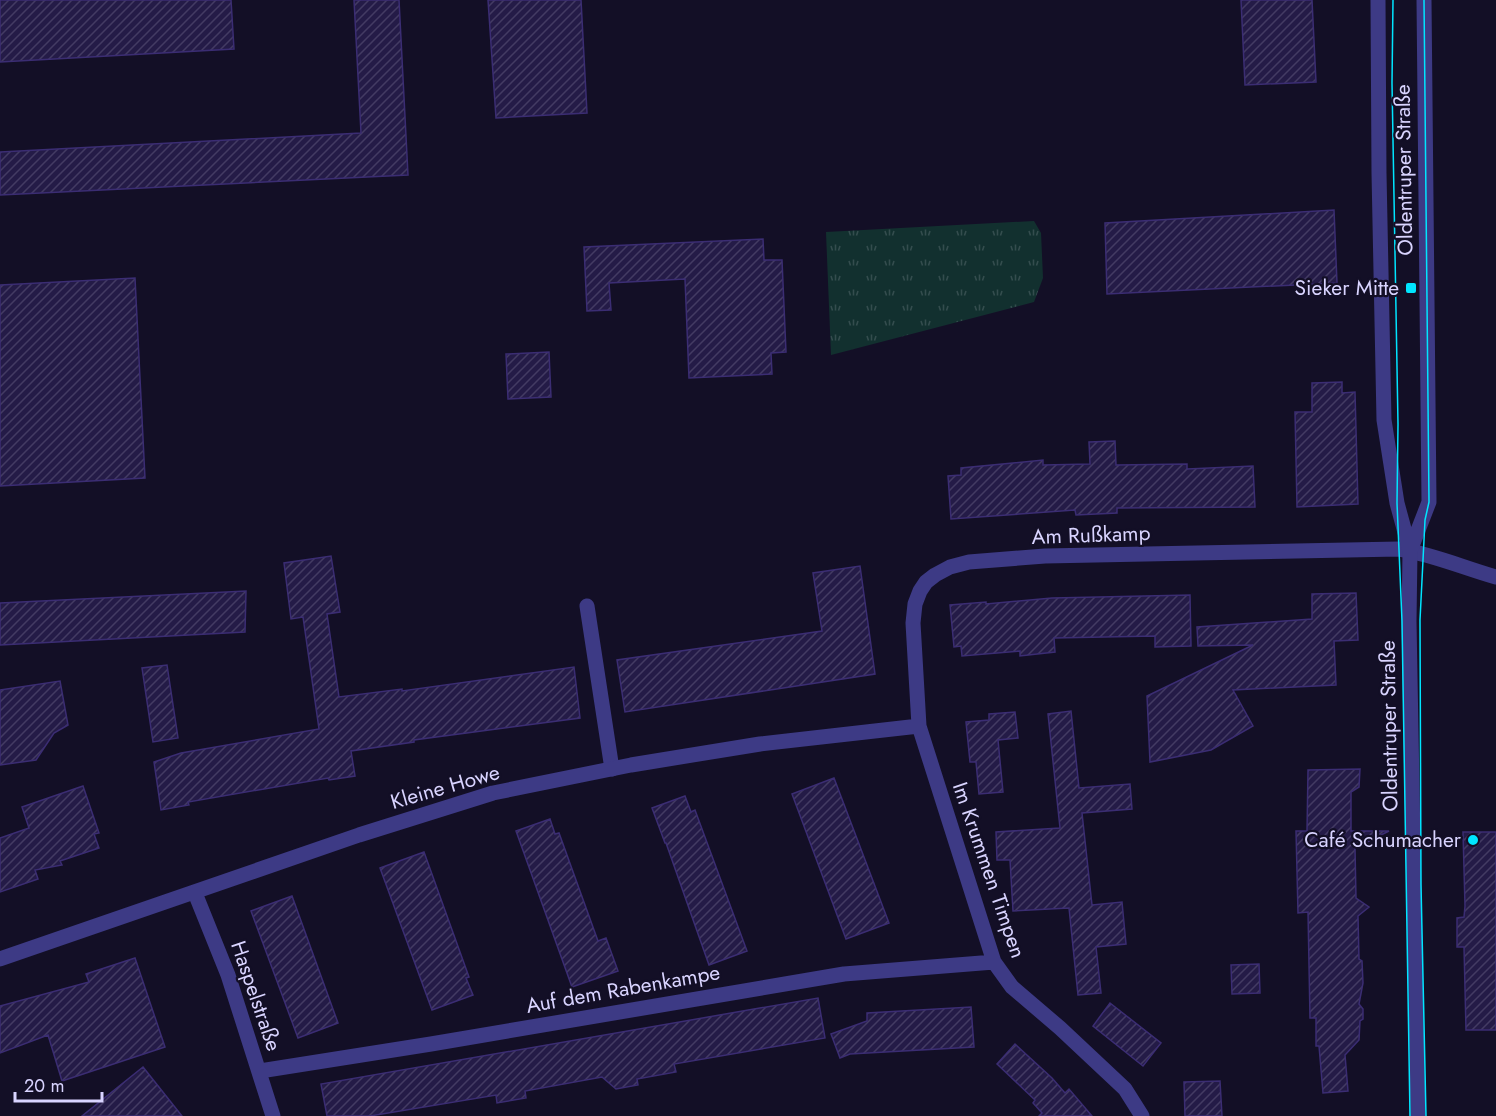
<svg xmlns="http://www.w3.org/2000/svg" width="1496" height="1116" font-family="Jost,sans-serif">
<defs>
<pattern id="park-tufts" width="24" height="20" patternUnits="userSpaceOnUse" patternTransform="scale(1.5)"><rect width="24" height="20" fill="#12302f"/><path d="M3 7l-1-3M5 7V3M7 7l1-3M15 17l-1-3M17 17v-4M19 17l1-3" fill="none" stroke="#344d4e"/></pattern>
<pattern id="building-hatch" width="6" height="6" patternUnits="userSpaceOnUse" patternTransform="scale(1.5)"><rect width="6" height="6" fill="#241b47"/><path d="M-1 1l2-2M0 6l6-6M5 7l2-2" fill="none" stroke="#433b63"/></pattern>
</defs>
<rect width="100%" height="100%" fill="#130f26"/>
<path fill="url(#park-tufts)" d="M1034,221l7,12 2,45 -9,24 -203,53 -5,-123z"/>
<path fill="url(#building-hatch)" stroke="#3b2d73" stroke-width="1.5" d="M0,0h231l3,49 -234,13z
M354,0h45l9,175 -408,20v-43l361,-19z
M488,0h93l6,113 -91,5z
M1241,0h71l4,82 -71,3z
M1334,210l3,73 -230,11 -2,-71z
M763,239l1,21h18l4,92 -15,1 1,21 -83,4 -4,-99 -76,4 2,27 -24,1 -3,-64z
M135,278l10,200 -145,8v-201z
M549,352l2,45 -43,2 -2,-45z
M1342,382v11l13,-1 3,112 -61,3 -2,-95h17v-29z
M1115,441l1,24 71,-1v5l66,-3 2,41 -138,1v5l-41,2 -1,-5 -124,9 -3,-43 13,-1v-7l82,-8v5l47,-1 -1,-22z
M331,556l9,56 -13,2 12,83 63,-8v2l172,-24 6,51 -166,22v2l-63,9 4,25 -26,4 -1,-2 -140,24 1,3 -28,5 -7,-48 27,-9 138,-24 -16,-112 -12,2 -7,-56z
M860,566l15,108 -250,38 -8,-52 205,-29 -9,-58z
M246,591l-1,41 -245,13v-42z
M1356,593l2,47 -24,1 2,44 -103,5 20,36 -42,24 -61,12 -3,-66 106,-51 -55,1 -1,-19 115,-8v-25z
M1190,595l1,51 -36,1v-11l-101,2 1,14 -35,4v-5l-58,5 -1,-10 -7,1 -4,-42 36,-3v2l66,-6z
M167,665l11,73 -25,4 -11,-74z
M60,681l8,44 -14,8 -18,27 -36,5v-75z
M1071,711l8,77 51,-4 2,25 -50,4 10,92 30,-3 4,42 -30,3 5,46 -23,2 -9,-87 -56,3 -3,-51h-13l-1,-28 64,-4 -12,-114z
M1015,712l3,26 -20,2 5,52 -24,2 -3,-32h-6l-4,-40 23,-2v-6z
M1360,769l-1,18 -8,5v39h38l-34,17 1,50 13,9 -11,9 1,43 3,2 1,22 -4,21 4,5v10l-3,2 -1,19 -14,15 3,36 -25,2 -4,-47h-3v-28h-6l-2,-106 -10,1 -2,-82h11l1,-61z
M834,778l55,145 -43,16 -54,-145z
M83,786l16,47 -5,1 5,14 -39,13 2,4 -27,5 3,9 -38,13v-54l29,-10 -7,-21z
M685,796l6,16 4,-2 52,141 -38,14 -43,-122h-1l-13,-35z
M550,819l5,15 4,-1 39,108 8,-3 12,33 -46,16 -56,-156z
M1463,832h33v198h-30l-2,-83h-7v-29l7,-1 1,-11z
M424,852l45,125 -3,1 7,17 -41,15 -52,-142z
M292,896l46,127 -40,15 -47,-127z
M135,958l30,89 -103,34 -14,-46 -48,18v-47l89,-24 -3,-8z
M1259,964l1,29 -28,1 -1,-29z
M818,998l7,40 -151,26 2,8 -39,7 1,6 -22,4 -14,-12 -77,14 1,7 -29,5 -1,-8 -126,21h-43l-6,-32z
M1110,1003l51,40 -18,23 -50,-40z
M971,1007l3,40 -124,7 -10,4 -9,-24 36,-13v-8z
M1015,1044l37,34 13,15 4,-4 23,27h-53l3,-3 -9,-10 2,-3 -38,-36z
M143,1067l39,49h-100z
M1220,1081l2,35h-37l-1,-34z"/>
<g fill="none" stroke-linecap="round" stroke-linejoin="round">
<path stroke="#3d3a85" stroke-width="15" d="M587,606l25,163"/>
<path stroke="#3d3a85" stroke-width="15" d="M195,893l33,82 45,141
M0,959l359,-124 134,-42 138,-28 129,-21 159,-18
M260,1071l171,-27 413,-70 150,-12
M1142,1116l-17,-27 -65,-61 -48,-41 -18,-25 -75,-236 -6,-103 2,-19 5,-13 6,-9 9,-7 15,-8 19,-5 76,-6 354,-7c33,5 65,19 97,28"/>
<path stroke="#3d3a85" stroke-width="15" d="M1378,0l1,173 5,247 13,83 13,48 -1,70 9,495
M1410,551l19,-49 -5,-502"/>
<path stroke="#00e5ff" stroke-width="1.5" d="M1393,0l-1,83 6,341 -1,79 5,118 8,495
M1424,0l5,502 -4,18 -5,100 1,265 5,231"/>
</g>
<g fill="#00e5ff" stroke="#130f26" stroke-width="2">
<rect x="1405" y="282" width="12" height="12" rx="3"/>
<circle cx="1473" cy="840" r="6"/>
</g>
<g text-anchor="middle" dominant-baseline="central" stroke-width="4.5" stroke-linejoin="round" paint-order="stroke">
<g font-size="21" fill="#d9d4ff" stroke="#130f26">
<text transform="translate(1404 170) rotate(-91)">Oldentruper Straße</text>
<text transform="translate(1091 535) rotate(-2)">Am Rußkamp</text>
<text transform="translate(1389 726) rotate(-91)">Oldentruper Straße</text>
<text transform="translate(445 787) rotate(-16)">Kleine Howe</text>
<text transform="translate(989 870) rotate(71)">Im Krummen Timpen</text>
<text transform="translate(623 989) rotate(-10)">Auf dem Rabenkampe</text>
<text transform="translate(256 996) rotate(71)">Haspelstraße</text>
</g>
<g font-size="21" fill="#d9d4ff" stroke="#130f26" text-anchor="end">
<text x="1399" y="288">Sieker Mitte</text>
<text x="1461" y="840">Café Schumacher</text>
</g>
</g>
<path d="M15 1092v9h87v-9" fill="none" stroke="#d9d4ff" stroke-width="3"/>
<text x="24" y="1092" font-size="18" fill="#d9d4ff" stroke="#130f26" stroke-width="4.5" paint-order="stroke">20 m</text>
</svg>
